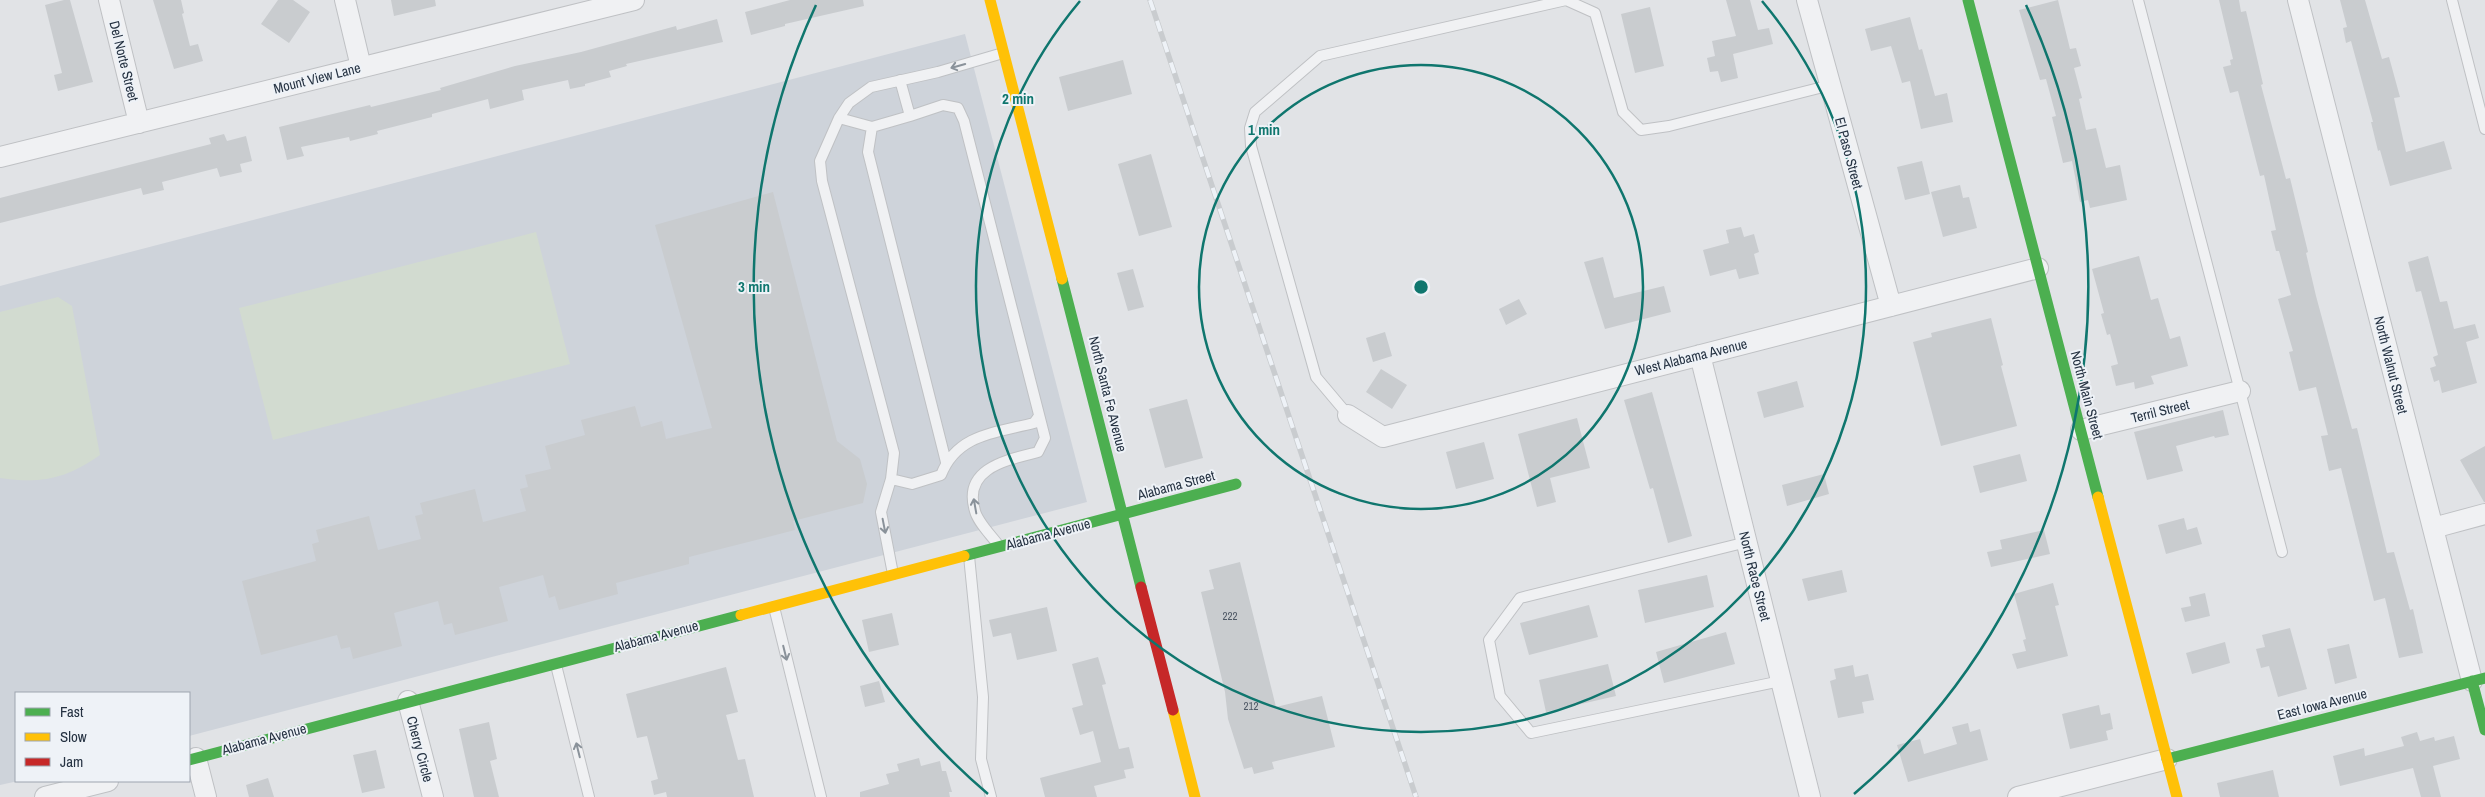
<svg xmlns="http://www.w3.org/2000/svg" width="2485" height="797" font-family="'Archivo Narrow',sans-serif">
<rect width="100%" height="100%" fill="#e1e3e6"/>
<path fill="#ced3da" d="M965,34l122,468 -898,234v-43h-173l2,88 -18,4v-499z"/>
<path fill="#d2dbd0" d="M536,232l34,132 -297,76 -34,-132z
M58,297l14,9 28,149c-34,24 -59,29 -100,23v-166z"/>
<path fill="#c9cccf" d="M64,0h6l23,82 -35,9 -4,-16 8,-2 -17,-68z
M153,0h28l3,13 -2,1 8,32 8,-2 5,17 -29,8z
M278,0h15l17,12 -21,31 -28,-19z
M391,0h44l1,6 -42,10z
M790,0h73l1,6 -79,18v2l-34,9 -6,-23z
M1726,0h24l8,30 11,-2 4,16 -40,10 5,24 -17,4 -3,-11 -8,1 -3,-14 8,-2 -3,-15 24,-5z
M2058,0l12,49 6,-1 5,18 -7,2 8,30 -3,1 7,31 10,-2 10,40 14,-3 7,35 -37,8 -2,-8 -8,2 -8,-41 -9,2 -11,-46 4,-1 -10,-37 -6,1 -21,-70z
M2219,0h20l2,12 5,-1 17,73 -2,1 25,94 4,-1 18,74 -2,1 10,43 36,133 5,-1 30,125 7,-1 16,58 3,-1 10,44 -24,5 -14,-60 -11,3 -33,-133 -12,3 -8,-35 7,-1 -12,-48 -17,4 -10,-39 4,-1 -15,-52 13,-4 -12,-44h-3l-5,-20 5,-1 -12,-55 -4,1 -22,-85 -8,2 -7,-26 8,-2 -1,-5 3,-1z
M2340,0h25l17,59 7,-2 11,40 -6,1 12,54 38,-11 8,28 -62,17 -10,-36 -2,1 -7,-29h2l-22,-81 -5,2 -3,-15 4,-1z
M1650,7l14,59 -29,7 -14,-59z
M1910,17l9,33 3,-1 13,47 12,-3 6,29 -32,7 -11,-48 -8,2 -11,-37 -20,5 -6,-22z
M717,19l6,23 -97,22 1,2 -18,5 2,6 -26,7v2l-15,3 -2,-9 -46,10 2,10 -34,9 -2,-10 -56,15v3l-55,14 1,3 -28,7 -1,-4 -48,10 3,9 -17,4 -8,-33 91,-22 1,2 70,-17 -1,-2 75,-22 66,-14 95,-26 1,4z
M1123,60l9,34 -64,17 -9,-34z
M224,134l3,7 19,-5 6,25 -12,3 2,8 -22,5 -3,-9 -55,14 2,8 -21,5 -2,-7 -141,35v-25l211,-54 -2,-6z
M1151,154l21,73 -33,9 -21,-72z
M1922,161l8,33 -25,6 -8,-33z
M1960,185l3,13 6,-1 8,31 -34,9 -12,-45z
M773,192l64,249 23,18 7,25 -4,19 -70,18 2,9 -106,27v7l-73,19 2,11 -59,16 -4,-14 -6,2 -6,-23 -44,12 9,34 -53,14 -3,-12 -8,2 -6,-24 -44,12 8,33 -49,13 -3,-12 -9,2 -4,-14 -76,20 -19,-74 74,-20 -4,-17 7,-2 -3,-12 53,-14 9,34 43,-11 -6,-23 8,-2 -3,-11 55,-14 8,33 43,-11 -6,-22 8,-2 -3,-12 26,-6 -6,-23 40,-11 -4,-15 54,-14 6,21 21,-6 4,18 46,-11 -57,-203z
M1741,227l3,10 10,-3 5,18 -5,2 5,20 -20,5 -3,-10 -26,7 -7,-26 26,-7 -3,-13z
M2139,256l12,44 7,-2 12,41 10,-3 8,30 -37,10 3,8 -19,5 -1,-7 -18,4 -5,-20 7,-2 -8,-30 -3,1 -6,-21 3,-1 -12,-44z
M2428,256l12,46 7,-1 7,28 21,-5 4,14 -13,4 11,41 -35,10 -3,-13 -5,2 -4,-14 6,-2 -3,-9 5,-2 -17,-64 -5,1 -8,-30z
M1603,257l11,41 50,-12 7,26 -66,17 -21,-67z
M1133,269l11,38 -16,4 -11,-38z
M1519,299l8,15 -21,11 -7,-16z
M1991,318l12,47 -2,1 16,60 -76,20 -28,-104 19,-5 -1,-4z
M1385,332l7,24 -19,6 -7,-24z
M1381,369l26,16 -15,24 -26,-17z
M1797,381l7,26 -40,11 -7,-26z
M1652,392l40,144 -24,7 -15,-55 -3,1 -26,-89z
M1187,399l16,59 -38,10 -16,-59z
M2223,410l6,25 -14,3 -1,-2 -38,10 7,25 -36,9 -13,-48z
M1577,418l13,50 -40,10 6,24 -19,5 -19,-73z
M1484,442l10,37 -38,10 -10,-37z
M2485,446v56h-1l-24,-42z
M2020,454l7,27 -47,12 -7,-27z
M1824,474l5,20 -42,12 -5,-21z
M2184,518l3,12 10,-3 5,17 -36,10 -8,-29z
M2044,530l6,24 -59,13 -4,-15 15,-3 -2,-9z
M1240,562l36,145 46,-11 13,51 -63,15 2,7 -20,5 -2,-7 -8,2 -16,-50 -3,-27 -24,-100 13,-3 -5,-19z
M1842,570l5,22 -39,9 -6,-22z
M1707,575l7,32 -69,16 -7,-33z
M2053,583l6,22 -4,1 13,50 -51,13 -5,-15 14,-3 -3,-11 3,-1 -12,-45z
M2205,593l5,23 -25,6 -4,-14 10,-2 -2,-9z
M1589,605l9,32 -69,18 -9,-32z
M1047,607l10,44 -40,9 -6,-27 -18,4 -4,-17z
M892,613l7,32 -30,7 -7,-32z
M2290,628l17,61 -29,8 -9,-31 -8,2 -5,-19 9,-2 -3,-12z
M1726,632l9,32 -71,19 -8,-31z
M2225,642l5,21 -38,11 -6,-21z
M2349,644l8,34 -22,6 -8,-35z
M1098,657l8,27 -4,1 17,64 10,-2 5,21 -10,2 2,8 -32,8 3,11h-52l-5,-19 61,-16 -8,-31 -13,4 -8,-27 11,-3 -11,-41z
M1608,664l8,32 -70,16 -7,-32z
M1853,665l2,12 13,-3 6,26 -12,2 2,11 -26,5 -8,-37 6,-2 -2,-10z
M726,667l12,45 -12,3 12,45 7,-1 9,38h-87l-1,-5 -12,3 -3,-14 7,-2 -11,-43 -10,2 -11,-44z
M879,681l6,21 -20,5 -5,-21z
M2099,705l2,10 9,-2 3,16 -7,2 2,9 -38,9 -8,-35z
M489,722l8,37 -7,2 9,36h-25l-15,-68z
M1968,723l2,9 10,-3 8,31 -80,22 -11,-37 23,-6 4,15 33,-10 -5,-17z
M2417,732l3,9 14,-4 1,4 19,-5 6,23 -27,7 8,31h-20l-8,-29 -73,18 -7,-30 31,-8 1,8 39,-10 -3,-9z
M376,750l9,38 -23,5 -9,-38z
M919,758l2,8 19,-5 2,10h4l6,21h-3l1,5h-90v-5l29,-8 -3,-10 13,-3 -2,-7z
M2273,770l6,27h-59l-3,-14z
M268,778l6,19h-25l-3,-12z"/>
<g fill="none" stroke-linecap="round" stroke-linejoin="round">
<g stroke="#bfc1c4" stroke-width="12">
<path id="lane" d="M2138,0l144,552
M2452,0l33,129
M900,80l10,36 33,-11 15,3 6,13 81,317 -7,14c-31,8 -76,16 -63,59 3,12 17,25 24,35
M839,118l33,9 38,-11
M872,127l-4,25 78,310
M1348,415l-32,-38 -65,-231 -1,-18 5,-16 65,-56 246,-56 29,13 28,99 18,18 28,-4 162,-41
M891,479l21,5 29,-9c16,-41 54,-42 93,-52l5,-7
M1747,542l-227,56 -31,42 11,56 31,37 250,-52
M969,556l14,141 -2,62 10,38
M893,574l-12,-62 10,-33 3,-26 -72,-272 -2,-20 19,-43 10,-15 22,-16 67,-15 65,-19
M774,607l47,190
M556,665l33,132"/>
</g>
<g stroke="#bfc1c4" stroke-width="22">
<path id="street" d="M109,0l30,123
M345,0l16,67
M1807,0l84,306
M2298,0l174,681
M0,157l634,-157
M1700,355l110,442
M1348,415l35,22 655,-169
M2081,430l159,-39
M2433,528l52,-14
M408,701l25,96
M196,758l10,39
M45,797l63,-16
M2018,797l149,-38"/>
</g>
<use href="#lane" stroke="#f0f1f3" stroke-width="10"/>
<use href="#street" stroke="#f0f1f3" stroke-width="20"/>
<path stroke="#4caf50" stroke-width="11" d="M1968,0l130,497
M1062,279l79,308
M964,556l272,-72
M2472,681l13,49
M2167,759l318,-81
M189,760l552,-145"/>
<path stroke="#ffc107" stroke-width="11" d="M990,0l72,279
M2098,497l79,300
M741,615l223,-59
M1173,710l22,87"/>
<path stroke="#c62828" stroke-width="11" d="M1141,587l32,123"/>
<g stroke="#c9cccf" stroke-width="5.5">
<path id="rail" d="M1150,0l266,797"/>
</g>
<use href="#rail" stroke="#eef2f7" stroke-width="4" stroke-dasharray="11" stroke-linecap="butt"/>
</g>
<defs><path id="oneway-shaft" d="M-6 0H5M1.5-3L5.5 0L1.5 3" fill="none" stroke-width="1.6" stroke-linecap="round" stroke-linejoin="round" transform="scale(1.25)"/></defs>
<g stroke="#8a929a">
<use href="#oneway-shaft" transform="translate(958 66) rotate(164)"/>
<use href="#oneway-shaft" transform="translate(975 506) rotate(-100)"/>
<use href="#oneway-shaft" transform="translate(884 526) rotate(79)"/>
<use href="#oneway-shaft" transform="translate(785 653) rotate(76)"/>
<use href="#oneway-shaft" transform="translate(578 750) rotate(-104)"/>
</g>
<g fill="none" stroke="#0f766e" stroke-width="2.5">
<circle cx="1421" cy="287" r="222"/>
<path d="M1762 1A445 445 0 1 1 1080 1"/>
<path d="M988 794A667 667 0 0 1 816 5M2026 5A667 667 0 0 1 1854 794"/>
</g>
<g text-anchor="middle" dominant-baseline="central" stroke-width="4" stroke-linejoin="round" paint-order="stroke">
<g font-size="11" fill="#4f5966">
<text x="1230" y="616">222</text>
<text x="1251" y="706">212</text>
</g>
<g font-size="14" fill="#253242" stroke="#eef2f7">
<text transform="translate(124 61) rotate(76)">Del Norte Street</text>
<text transform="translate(317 78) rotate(-14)">Mount View Lane</text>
<text transform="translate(1849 153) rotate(75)">El Paso Street</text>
<text transform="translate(1691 357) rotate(-14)">West Alabama Avenue</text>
<text transform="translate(2391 365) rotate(76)">North Walnut Street</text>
<text transform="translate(1108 394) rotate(76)">North Santa Fe Avenue</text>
<text transform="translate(2087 395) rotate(75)">North Main Street</text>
<text transform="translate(2160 411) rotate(-14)">Terril Street</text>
<text transform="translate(1176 485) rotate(-15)">Alabama Street</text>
<text transform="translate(1048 534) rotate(-15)">Alabama Avenue</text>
<text transform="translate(1755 576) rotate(76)">North Race Street</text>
<text transform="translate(656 636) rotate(-15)">Alabama Avenue</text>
<text transform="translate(2322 704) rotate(-14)">East Iowa Avenue</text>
<text transform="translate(264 739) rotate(-15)">Alabama Avenue</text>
<text transform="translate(420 749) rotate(75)">Cherry Circle</text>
</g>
</g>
<circle cx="1421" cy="287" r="8" fill="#0f766e" stroke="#eef2f7" stroke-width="2.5"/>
<g font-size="15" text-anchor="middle" font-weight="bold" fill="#0f766e" stroke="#eef2f7" stroke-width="4" stroke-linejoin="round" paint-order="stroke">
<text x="1018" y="104">2 min</text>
<text x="1264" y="135">1 min</text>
<text x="754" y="292">3 min</text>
</g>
<rect x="15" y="692" width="175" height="90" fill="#eef2f7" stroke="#9ea5af"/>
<rect x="25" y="708" width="25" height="8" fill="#4caf50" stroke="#9ea5af"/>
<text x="60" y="717" font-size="15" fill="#253242">Fast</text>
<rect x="25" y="733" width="25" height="8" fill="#ffc107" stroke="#9ea5af"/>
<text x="60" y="742" font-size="15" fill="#253242">Slow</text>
<rect x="25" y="758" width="25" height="8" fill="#c62828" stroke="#9ea5af"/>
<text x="60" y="767" font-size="15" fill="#253242">Jam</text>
</svg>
